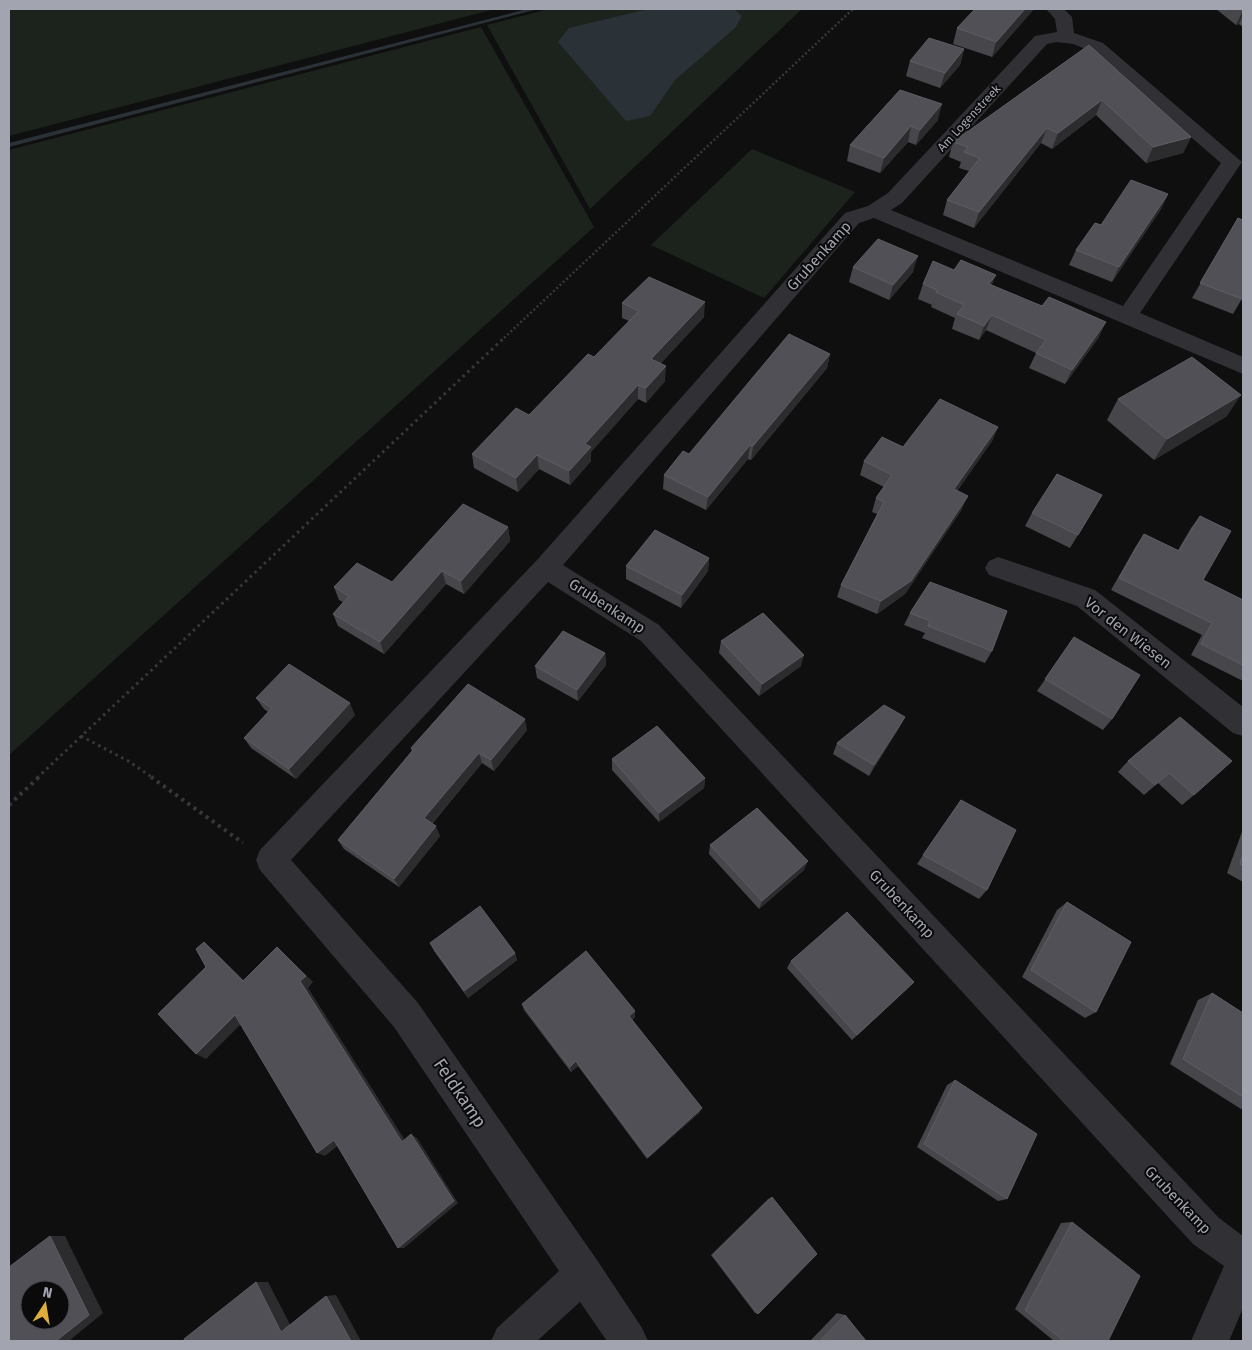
<svg xmlns="http://www.w3.org/2000/svg" width="1252" height="1350" font-family="'Fira Sans',sans-serif">
<rect width="100%" height="100%" fill="#0f0f10"/>
<path fill="#1c231d" d="M9,9h486l-486,127z
M549,9h253l-212,200 -103,-184z
M481,27l113,200 -585,528v-605z
M752,149l103,43 -91,106 -113,-53z"/>
<path fill="#2a3137" d="M648,9h86l8,7 -7,12 -60,52 -25,36 -24,5 -68,-79 11,-14z"/>
<g fill="none" stroke-linecap="round" stroke-linejoin="round">
<path fill="#2a3137" fill-rule="evenodd" d="M527,9h11l-529,138v-4z"/>
<path stroke="#37383c" stroke-width="2.5" stroke-dasharray="2 2.5" stroke-linecap="butt" d="M504,338l349,-329"/>
<path stroke="#37383c" stroke-width="3" stroke-dasharray="2.5 4" stroke-linecap="butt" d="M81,736l49,26 23,16
M37,778l468,-441"/>
<path stroke="#37383c" stroke-width="4" stroke-dasharray="3 4.5" stroke-linecap="butt" d="M151,777l92,66
M9,805l30,-28"/>
<path fill="#313135" fill-rule="evenodd" d="M1046,9h18l8,8 2,16 29,10 139,119 -102,151 103,44v17l-369,-156 -15,5 -296,342 96,60 560,593 24,18v72l-14,33h-38l33,-75 -31,-22 -552,-603 -93,-59 -257,278 127,143 179,257 45,68 6,13h-41l-27,-39 -43,39h-46l6,-13 62,-57 -165,-244 -134,-157 -4,-10 4,-10 277,-290 308,-347 23,-7 20,-13 147,-157 22,-4 -2,-13zM1056,42l17,2 18,7 130,112 -98,143 -232,-96 11,-7 145,-159z
M998,557l97,33 148,117v29l-10,-3 -156,-127 -88,-31 -4,-7 4,-7z"/>
</g>
<path fill="#46464b" d="M1034,9l-42,48 -39,-13 4,-16z
M1216,9h27v18l-4,-3 -3,1z
M1089,45l102,92 -8,16 -37,10 -50,-48 -44,34 -11,-6 -67,85 -31,-13 4,-15 22,-29 -10,-3 2,-6 -12,-5 4,-15z
M964,49l-4,16 -20,23 -34,-12 4,-15z
M900,90l38,30 -22,25 -8,-3 -28,31 -33,-12 3,-16z
M1168,194l-7,15 -49,73 -43,-17 7,-15z
M1238,218l5,79 -10,17 -41,-16z
M853,267l60,5 -24,28 -40,-18z
M923,284l69,1 107,52 -34,47 -36,-16 7,-15 -50,-23 -7,10 -27,-11 3,-11 -24,-11 1,-2 -14,-6z
M622,303l82,14 -44,47 5,17 -19,22 -8,-4 -47,53v9l-21,24 -31,-16 -21,23 -44,-24 -2,-14 57,-39 65,-58 35,-36 -7,-3z
M830,354l-3,14 -76,92 -3,-1 -42,51 -43,-21 1,-14 25,-21z
M1118,399l109,17 -73,44 -47,-40z
M998,427l-6,14 -35,50 5,18 -57,85 -28,20 -40,-17 4,-12 36,-71 -5,-2 4,-14 8,-11 -24,-12 4,-14 39,-14z
M1102,495l-32,53 -45,-22 7,-13z
M1200,516l3,64 40,20v81l-52,-26 11,-20 -91,-45 25,-44 8,-12 34,16 13,-22z
M508,527l2,14 -46,53 -18,-10 -62,70 -46,-28 -5,-12 10,-12 -4,-2 -5,-13 58,-5z
M709,558l-1,13 -27,37 -55,-29v-13z
M930,582l62,69 -7,12 -63,-25 3,-5 -21,-8 6,-12z
M1074,637l38,82 -9,11 -66,-39z
M721,641l80,25 -42,30 -40,-43z
M605,653l1,12 -28,36 -41,-23 -2,-12z
M256,698l99,17 -59,64 -45,-31 -7,-10 24,-26 -4,-3z
M905,717l-6,11 -30,48 -36,-22 4,-11z
M1180,717l14,78 -12,10 -24,-22 -14,12 -26,-23 10,-11z
M527,730l-33,41 -12,-8 -50,61 8,12 -41,51 -55,-38 -6,-9 74,-89 -1,-3z
M612,759l93,19 -1,10 -45,34 -47,-52z
M961,800l26,90 -8,9 -62,-35z
M1243,829v53l-16,-9z
M710,845l94,25 -45,39 -50,-55z
M1067,902l29,110 -11,6 -63,-41 35,-67z
M430,943l85,10 2,7 -49,38 -34,-47z
M791,961l116,28 -55,51 -65,-72z
M1212,993l31,20v96h-2l-71,-45 28,-64z
M522,1004l113,7v6l-3,3 68,92 -53,47 -69,-93 -7,6 -47,-62z
M955,1080l52,119 -9,2 -81,-54 30,-62z
M772,1197l-14,117 -3,-1 -44,-58 57,-56z
M1072,1222l36,119h-54l-39,-32 46,-86z
M837,1313l8,2 21,26h-56z"/>
<path fill="#2c2c2f" d="M1025,9h9l-42,48 4,-15z
M1243,10v6l-4,8 -3,1z
M964,49l-4,16 -20,23 5,-15z
M1102,100l-6,15 -44,34 6,-16z
M942,104l-4,16 -22,25 4,-15z
M911,126l-3,16 -28,31 4,-15z
M1047,128l-6,15 -67,85 5,-16z
M1191,137l-8,16 -37,10 7,-16z
M1168,194l-7,15 -49,73 7,-15z
M918,256l-5,16 -24,28 4,-15z
M996,275l-6,15 -1,-6z
M705,302l-1,15 -53,57v-15z
M992,315l-6,15 -7,10 5,-14z
M1106,322l-7,15 -34,47 7,-14z
M830,354l-3,14 -76,92 2,-14z
M666,366l-1,15 -19,22v-15z
M638,385v14l-47,53v9l-21,24 -1,-14 16,-27z
M1241,395l-14,21 -73,44 13,-21z
M998,427l-6,14 -43,62 5,-14z
M750,445l-2,14 -42,51 2,-13z
M537,455l2,14 -21,23 -2,-14z
M968,496l-6,13 -57,85 -28,20 4,-13z
M508,527l2,14 -46,53 -3,-13z
M709,558l-1,13 -27,37 1,-13z
M442,571l4,13 -62,70 -4,-12z
M605,653l1,12 -28,36 -1,-11z
M804,655l-3,11 -42,30 3,-12z
M350,703l5,12 -59,64 -7,-10z
M905,717l-6,11 -30,48 5,-11z
M525,719l2,11 -33,41 -3,-11z
M479,753l3,10 -54,65 -4,-10z
M705,778l-1,10 -45,34v-9z
M436,826l4,10 -41,51 -5,-8z
M808,861l-4,9 -45,39 3,-8z
M204,942l9,8 38,37 -8,-6z
M277,947l36,35 -5,6 100,157 -6,-3z
M515,953l2,7 -49,38 -4,-7z
M635,1011v6l-6,5v-6z
M235,1015l9,6 -38,38 -10,-5z
M576,1061l2,5 -7,6 -1,-5z
M702,1108l-2,4 -53,47 1,-2z
M411,1134l6,4 41,65 -54,45h-6z
M334,1140l7,3 -16,13 -8,-3z
M50,1236h15l38,77 -34,28h-13z
M256,1282h12l25,48 -12,2z
M336,1295l25,46h-10l-25,-45z"/>
<path fill="#505056" stroke="#5d5e64" fill-rule="evenodd" d="M975,9h50l-29,33 -39,-14z
M929,38l35,11 -19,24 -35,-12z
M1089,45l102,92 -38,10 -51,-47 -44,33 -11,-5 -68,84 -32,-12 33,-42 -16,-6 4,-5 -15,-5z
M900,90l42,14 -22,26 -9,-4 -27,32 -34,-13z
M1131,180l37,14 -49,73 -43,-17 19,-27 6,2z
M1238,218l5,2v77l-1,2 -42,-16z
M878,239l40,17 -25,29 -40,-18z
M961,260l35,15 -7,9 53,22 7,-9 57,25 -34,48 -36,-17 10,-13 -54,-25 -8,11 -27,-12 7,-9 -28,-13 1,-2 -14,-6 10,-23 21,9z
M649,277l56,25 -54,57 15,7 -20,22 -8,-3 -53,59 6,3 -22,24 -32,-16 -21,23 -44,-24 44,-46 13,7 59,-61 6,3 45,-46 -17,-8z
M789,334l41,20 -77,92 -3,-1 -42,52 -44,-22 19,-24 6,3z
M1192,357l49,38 -74,44 -49,-40z
M940,399l58,28 -44,62 14,7 -57,85 -30,20 -40,-16 43,-83 -8,-4 16,-23 -28,-14 18,-24 21,10z
M1057,474l45,21 -24,40 -46,-22z
M463,504l45,23 -47,54 -19,-10 -62,71 -47,-28 16,-18 -15,-9 23,-24 35,19z
M1200,516l31,15 -28,49 40,20v65l-42,-21 11,-21 -93,-45 25,-44 35,17z
M655,530l54,28 -27,37 -56,-29z
M930,582l77,29 -15,40 -64,-25 2,-5 -20,-8z
M763,613l41,42 -42,29 -41,-43z
M563,631l42,22 -28,37 -42,-24z
M1074,637l66,38 -28,44 -67,-40z
M289,664l61,39 -61,66 -45,-31 28,-30 -16,-10z
M468,684l57,35 -34,41 -12,-7 -55,65 12,8 -42,53 -56,-39 75,-90 -2,-2z
M884,705l21,12 -31,48 -37,-22z
M1180,717l52,44 -38,34 -25,-22 -14,12 -27,-24z
M657,726l48,52 -46,35 -47,-54z
M961,800l55,30 -29,60 -64,-35z
M757,808l51,53 -46,40 -52,-56z
M1243,854v12l-3,-2z
M1067,902l64,40 -35,70 -65,-42z
M480,906l35,47 -51,38 -34,-48z
M847,912l67,70 -57,53 -66,-74z
M204,942l39,39 34,-34 29,29 -6,5 102,161 9,-8 43,67 -56,47 -64,-108 -17,13 -82,-138 -39,39 -38,-40 48,-47 -10,-18z
M586,951l49,60 -6,5 73,92 -54,49 -72,-96 -6,6 -48,-63z
M1212,993l31,20v84l-60,-38z
M955,1080l82,54 -30,65 -83,-55z
M772,1197l45,57 -59,60 -45,-59z
M1072,1222l68,54 -32,65h-44l-39,-31z
M50,1236l39,79 -33,26h-47v-74zM30,1290h30v30h-30z
M256,1282l25,50 45,-36 25,45h-166l-1,-2z
M845,1315l21,26h-46z"/>
<g text-anchor="middle" dominant-baseline="central" stroke-width="4" stroke-linejoin="round" paint-order="stroke">
<g font-size="12" fill="#a2a5b0" stroke="#0a0a0b">
<text transform="translate(969 118) rotate(-47)">Am Logenstreek</text>
</g>
<g font-size="15" fill="#a2a5b0" stroke="#0a0a0b">
<text transform="translate(819 256) rotate(-48)">Grubenkamp</text>
<text transform="translate(607 606) rotate(33)">Grubenkamp</text>
<text transform="translate(1128 633) rotate(38)">Vor den Wiesen</text>
<text transform="translate(902 904) rotate(47)">Grubenkamp</text>
<text transform="translate(1178 1200) rotate(46)">Grubenkamp</text>
</g>
<g font-size="18" fill="#a2a5b0" stroke="#0a0a0b">
<text transform="translate(460 1093) rotate(56)">Feldkamp</text>
</g>
</g>
<rect width="1252" height="1350" fill="none" stroke="#a2a5b0" stroke-width="20"/>
<g transform="translate(45 1305) rotate(12)"><circle r="24" fill="#0a0a0b" stroke="#47484d"/>
<path d="M0-4L9 19L0 12L-9 19Z" fill="#ddaf3a"/>
<text y="-8" font-size="14" font-weight="bold" text-anchor="middle" fill="#a2a5b0">N</text>
</g>
</svg>
